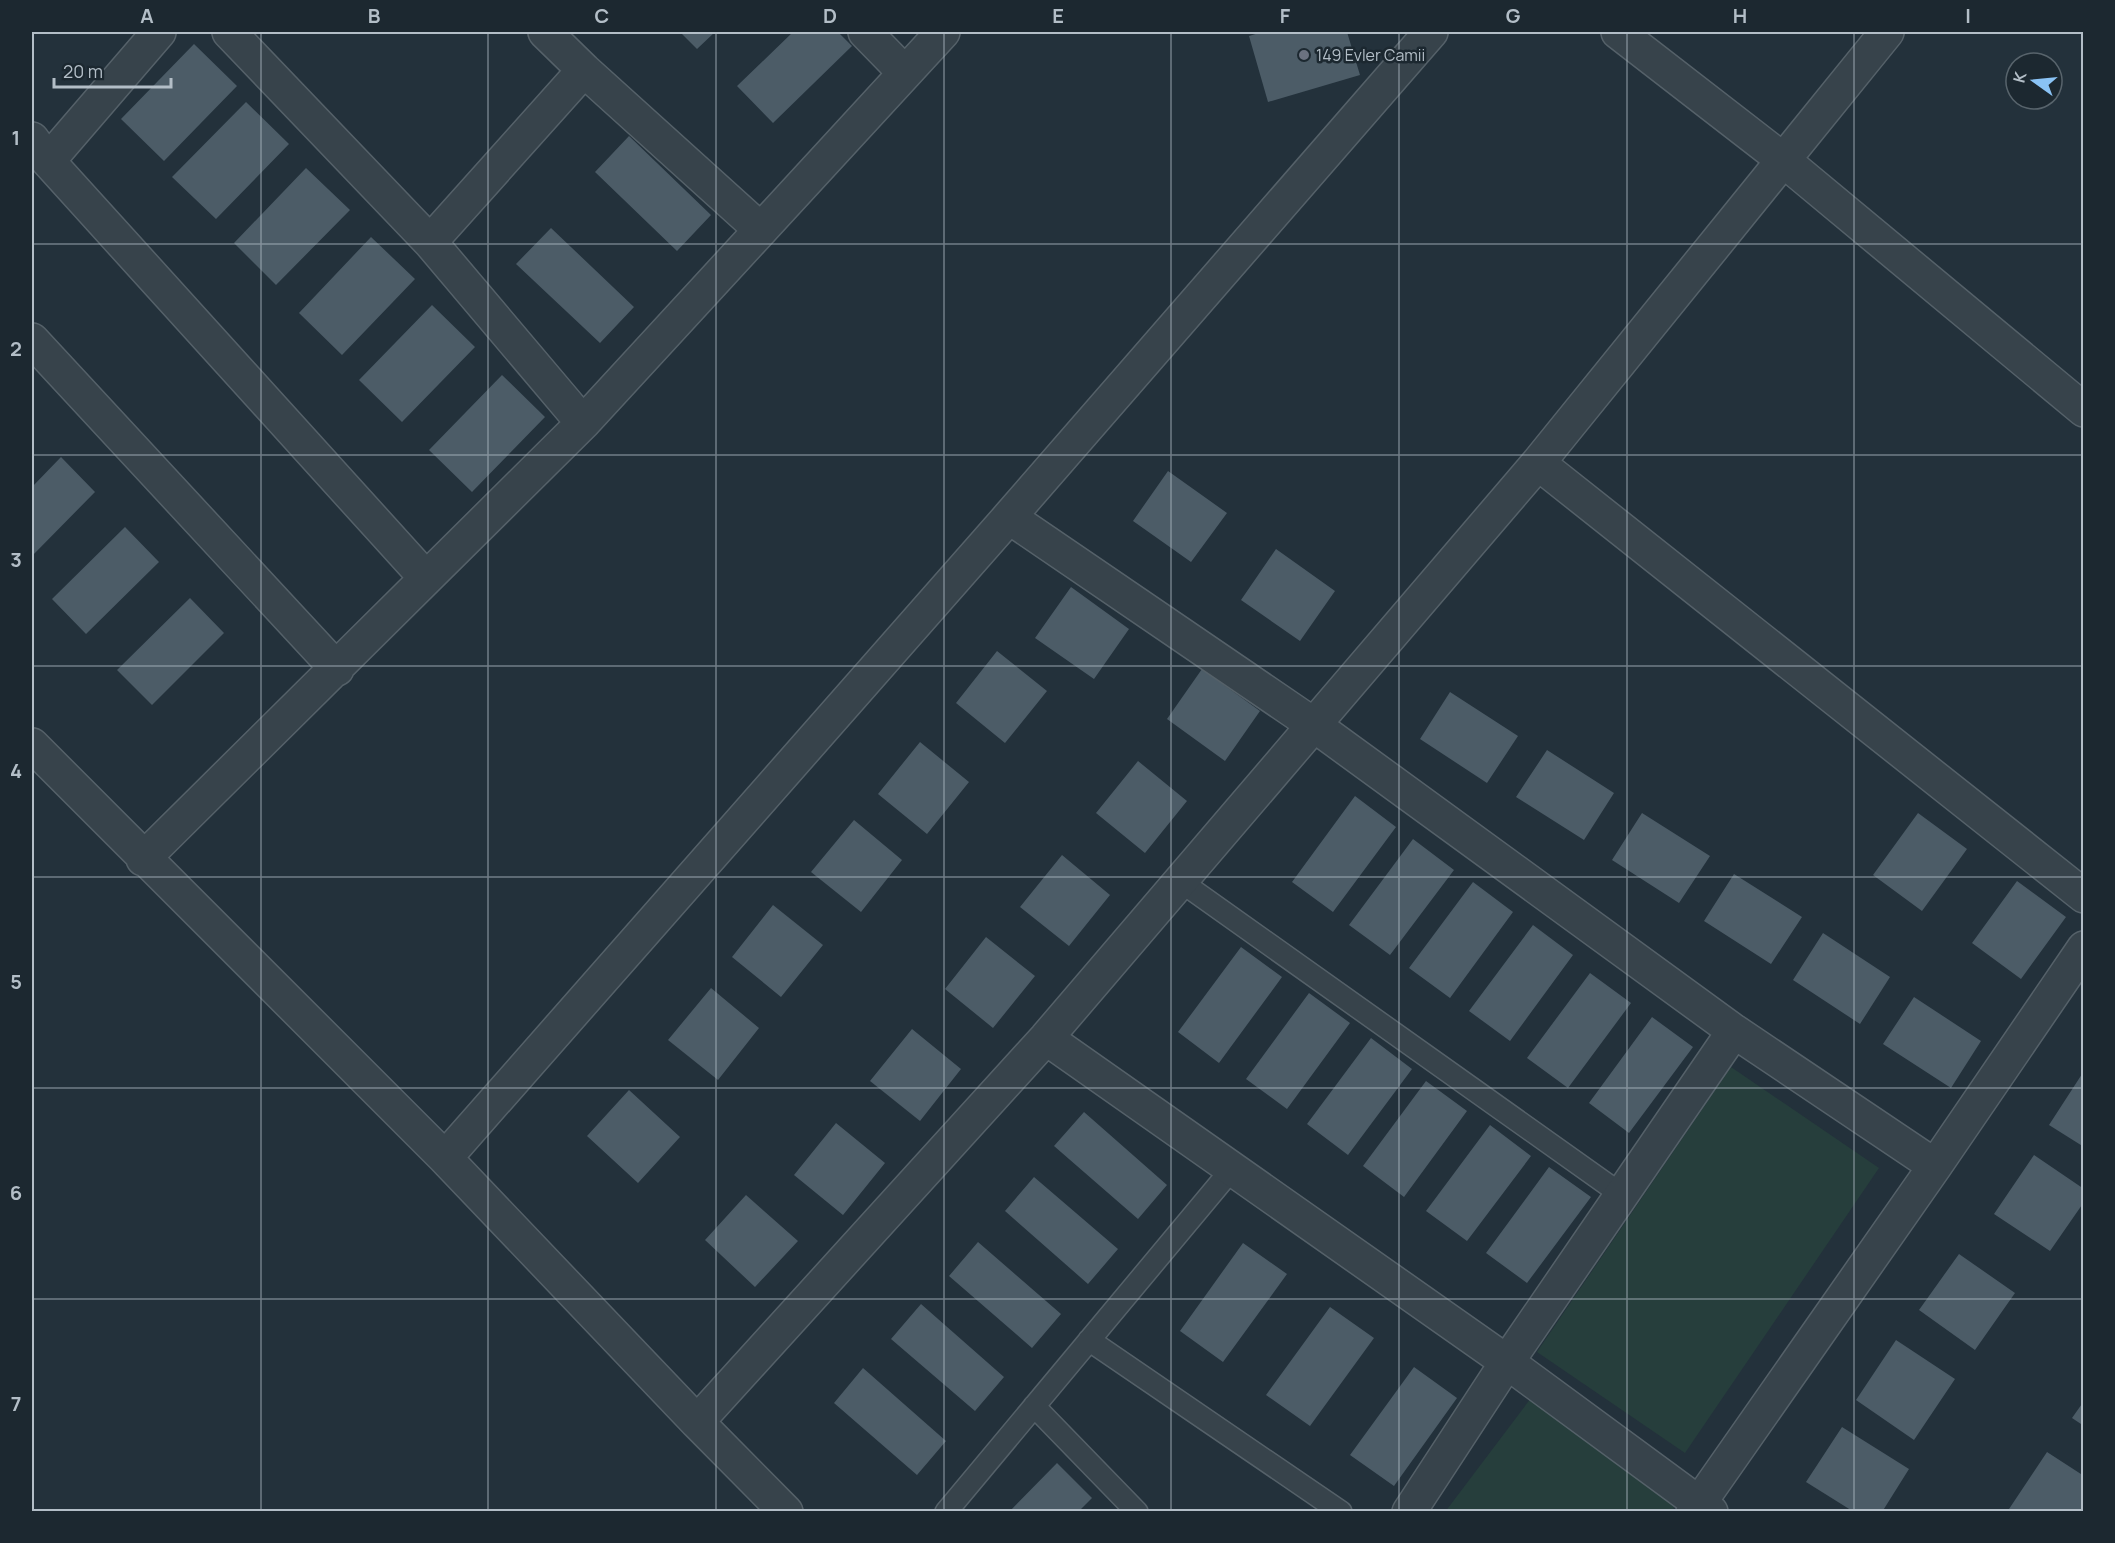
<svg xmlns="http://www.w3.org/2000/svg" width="2115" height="1543" font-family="Manrope,sans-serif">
<rect width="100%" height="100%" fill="#23313b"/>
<path fill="#263e3c" d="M1731,1067l148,101 -194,285 -148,-101z
M1531,1398l147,104 -7,10h-226z"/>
<path fill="#4c5c67" d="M680,32h35l-18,17z
M793,32h45l14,14 -79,77 -36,-37z
M1262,32h85l13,43 -92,27 -19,-66z
M194,44l43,42 -73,75 -43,-42z
M246,102l43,42 -73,75 -44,-42z
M629,136l82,79 -34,36 -82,-79z
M306,168l44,42 -74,75 -42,-42z
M551,228l83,79 -34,36 -84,-79z
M371,237l44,42 -73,76 -43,-42z
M432,305l43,42 -73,75 -43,-42z
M502,375l43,42 -73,75 -43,-42z
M61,457l34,35 -63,64v-69z
M1168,471l59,42 -36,49 -58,-41z
M125,527l34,35 -73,72 -34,-35z
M1276,549l59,42 -35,50 -59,-41z
M1071,587l58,42 -35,50 -59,-41z
M190,598l34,35 -72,72 -35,-35z
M997,651l50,40 -42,52 -49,-40z
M1202,669l58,42 -35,50 -58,-42z
M1450,692l68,44 -31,47 -67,-44z
M920,742l49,40 -42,52 -49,-40z
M1547,750l67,43 -30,47 -68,-43z
M1138,761l49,40 -42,52 -49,-40z
M1355,796l41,31 -63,85 -41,-30z
M1642,813l68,43 -31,47 -67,-43z
M1918,813l49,36 -45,62 -49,-36z
M854,820l48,40 -41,52 -50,-40z
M1413,839l41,31 -64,85 -41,-30z
M1062,855l48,40 -41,51 -49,-39z
M1734,874l68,43 -31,47 -67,-43z
M2017,881l49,36 -45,62 -49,-36z
M1473,882l40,30 -63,86 -41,-30z
M773,905l50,40 -42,52 -49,-40z
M1533,925l40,30 -63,86 -41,-30z
M1823,933l67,44 -30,47 -67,-44z
M986,937l49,39 -42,52 -48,-39z
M1241,947l41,30 -63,86 -41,-31z
M1590,973l41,30 -63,85 -41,-30z
M711,988l48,40 -41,52 -50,-40z
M1309,993l41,30 -63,86 -41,-30z
M1914,997l67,44 -30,47 -68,-44z
M1652,1017l41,30 -64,86 -40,-30z
M912,1029l49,40 -41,52 -50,-40z
M1371,1038l41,31 -64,86 -41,-31z
M2084,1071v76l-35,-22z
M1426,1081l41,30 -63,86 -41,-31z
M629,1090l51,47 -42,46 -51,-47z
M1084,1112l83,73 -29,34 -84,-73z
M836,1123l49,40 -42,52 -49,-40z
M1490,1125l41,31 -64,85 -41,-30z
M2034,1155l50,34v13l-34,49 -56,-37z
M1549,1167l42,30 -64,86 -41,-30z
M1034,1177l84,72 -30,35 -83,-73z
M746,1195l52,46 -43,46 -50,-47z
M978,1242l83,72 -29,34 -83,-72z
M1243,1243l44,31 -64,88 -43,-31z
M1959,1254l56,39 -40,57 -56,-40z
M921,1304l83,73 -29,34 -84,-72z
M1330,1307l44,31 -64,88 -44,-31z
M1896,1340l59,39 -41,61 -58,-40z
M1414,1367l43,31 -63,88 -44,-31z
M863,1368l83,73 -29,34 -83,-72z
M2084,1401v25l-12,-8z
M1842,1427l67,42 -27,43h-28l-48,-30z
M2047,1452l37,24v36h-77z
M1057,1463l35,35 -14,14h-69z"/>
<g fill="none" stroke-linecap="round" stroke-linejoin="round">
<g stroke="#556169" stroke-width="24">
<path id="lane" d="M1180,881l442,314
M1089,1340l252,172
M1034,1406l103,106
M946,1512l286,-343"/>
</g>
<g stroke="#556169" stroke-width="36">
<path id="street" d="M229,32l201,210 154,-172 -39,-38
M865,32l40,41
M1618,32l164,127 302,251
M584,70l177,160
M32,139l16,22 378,417
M48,161l111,-129
M430,242l153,181
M32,340l305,329
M1538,463l546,433
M1009,517l305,208 420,306 201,135
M32,745l413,413 252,264 349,-384 492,-575 349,-431
M143,859l440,-436 360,-391
M1046,1038l461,324 204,150
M445,1158l564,-641 422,-485
M697,1422l89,90
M1409,1512l98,-150 227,-331
M1693,1512l242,-346 149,-218"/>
</g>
<use href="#lane" stroke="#37434b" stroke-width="21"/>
<use href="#street" stroke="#37434b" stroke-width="33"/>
</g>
<path fill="none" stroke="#b3bec7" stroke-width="1.5" stroke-opacity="0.55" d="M261,32v1480M488,32v1480M716,32v1480M944,32v1480M1171,32v1480M1399,32v1480M1627,32v1480M1854,32v1480M32,244h2052M32,455h2052M32,666h2052M32,877h2052M32,1088h2052M32,1299h2052"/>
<circle fill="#6b7280" stroke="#1c2830" stroke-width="2" cx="1304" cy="55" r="6"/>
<g text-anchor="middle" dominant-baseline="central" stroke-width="5" stroke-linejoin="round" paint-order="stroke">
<g font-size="16" fill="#b3bec7" stroke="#1c2830" text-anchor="start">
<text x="1316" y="55">149 Evler Camii</text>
</g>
</g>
<rect width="2115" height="1543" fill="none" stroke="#1c2830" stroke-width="66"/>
<g transform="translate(2034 81) rotate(285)"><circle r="28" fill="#1c2830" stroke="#58646c" stroke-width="1.5"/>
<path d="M0-4.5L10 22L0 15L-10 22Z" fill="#8ac3f5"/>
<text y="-9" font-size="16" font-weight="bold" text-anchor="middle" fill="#b3bec7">K</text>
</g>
<path d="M54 78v9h117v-9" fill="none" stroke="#b3bec7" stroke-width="3"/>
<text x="63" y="78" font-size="18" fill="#b3bec7" stroke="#1c2830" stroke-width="4.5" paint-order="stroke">20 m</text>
<rect x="33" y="33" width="2049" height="1477" fill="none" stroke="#b3bec7" stroke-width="2"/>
<g font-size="20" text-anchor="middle" font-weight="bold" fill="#b3bec7">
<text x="147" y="23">A</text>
<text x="374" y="23">B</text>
<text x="602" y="23">C</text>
<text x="830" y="23">D</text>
<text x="1058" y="23">E</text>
<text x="1285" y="23">F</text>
<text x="1513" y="23">G</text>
<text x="1740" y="23">H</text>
<text x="1968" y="23">I</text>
<text x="16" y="145">1</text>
<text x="16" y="356">2</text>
<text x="16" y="567">3</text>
<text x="16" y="778">4</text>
<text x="16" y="989">5</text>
<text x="16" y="1200">6</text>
<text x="16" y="1411">7</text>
</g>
</svg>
